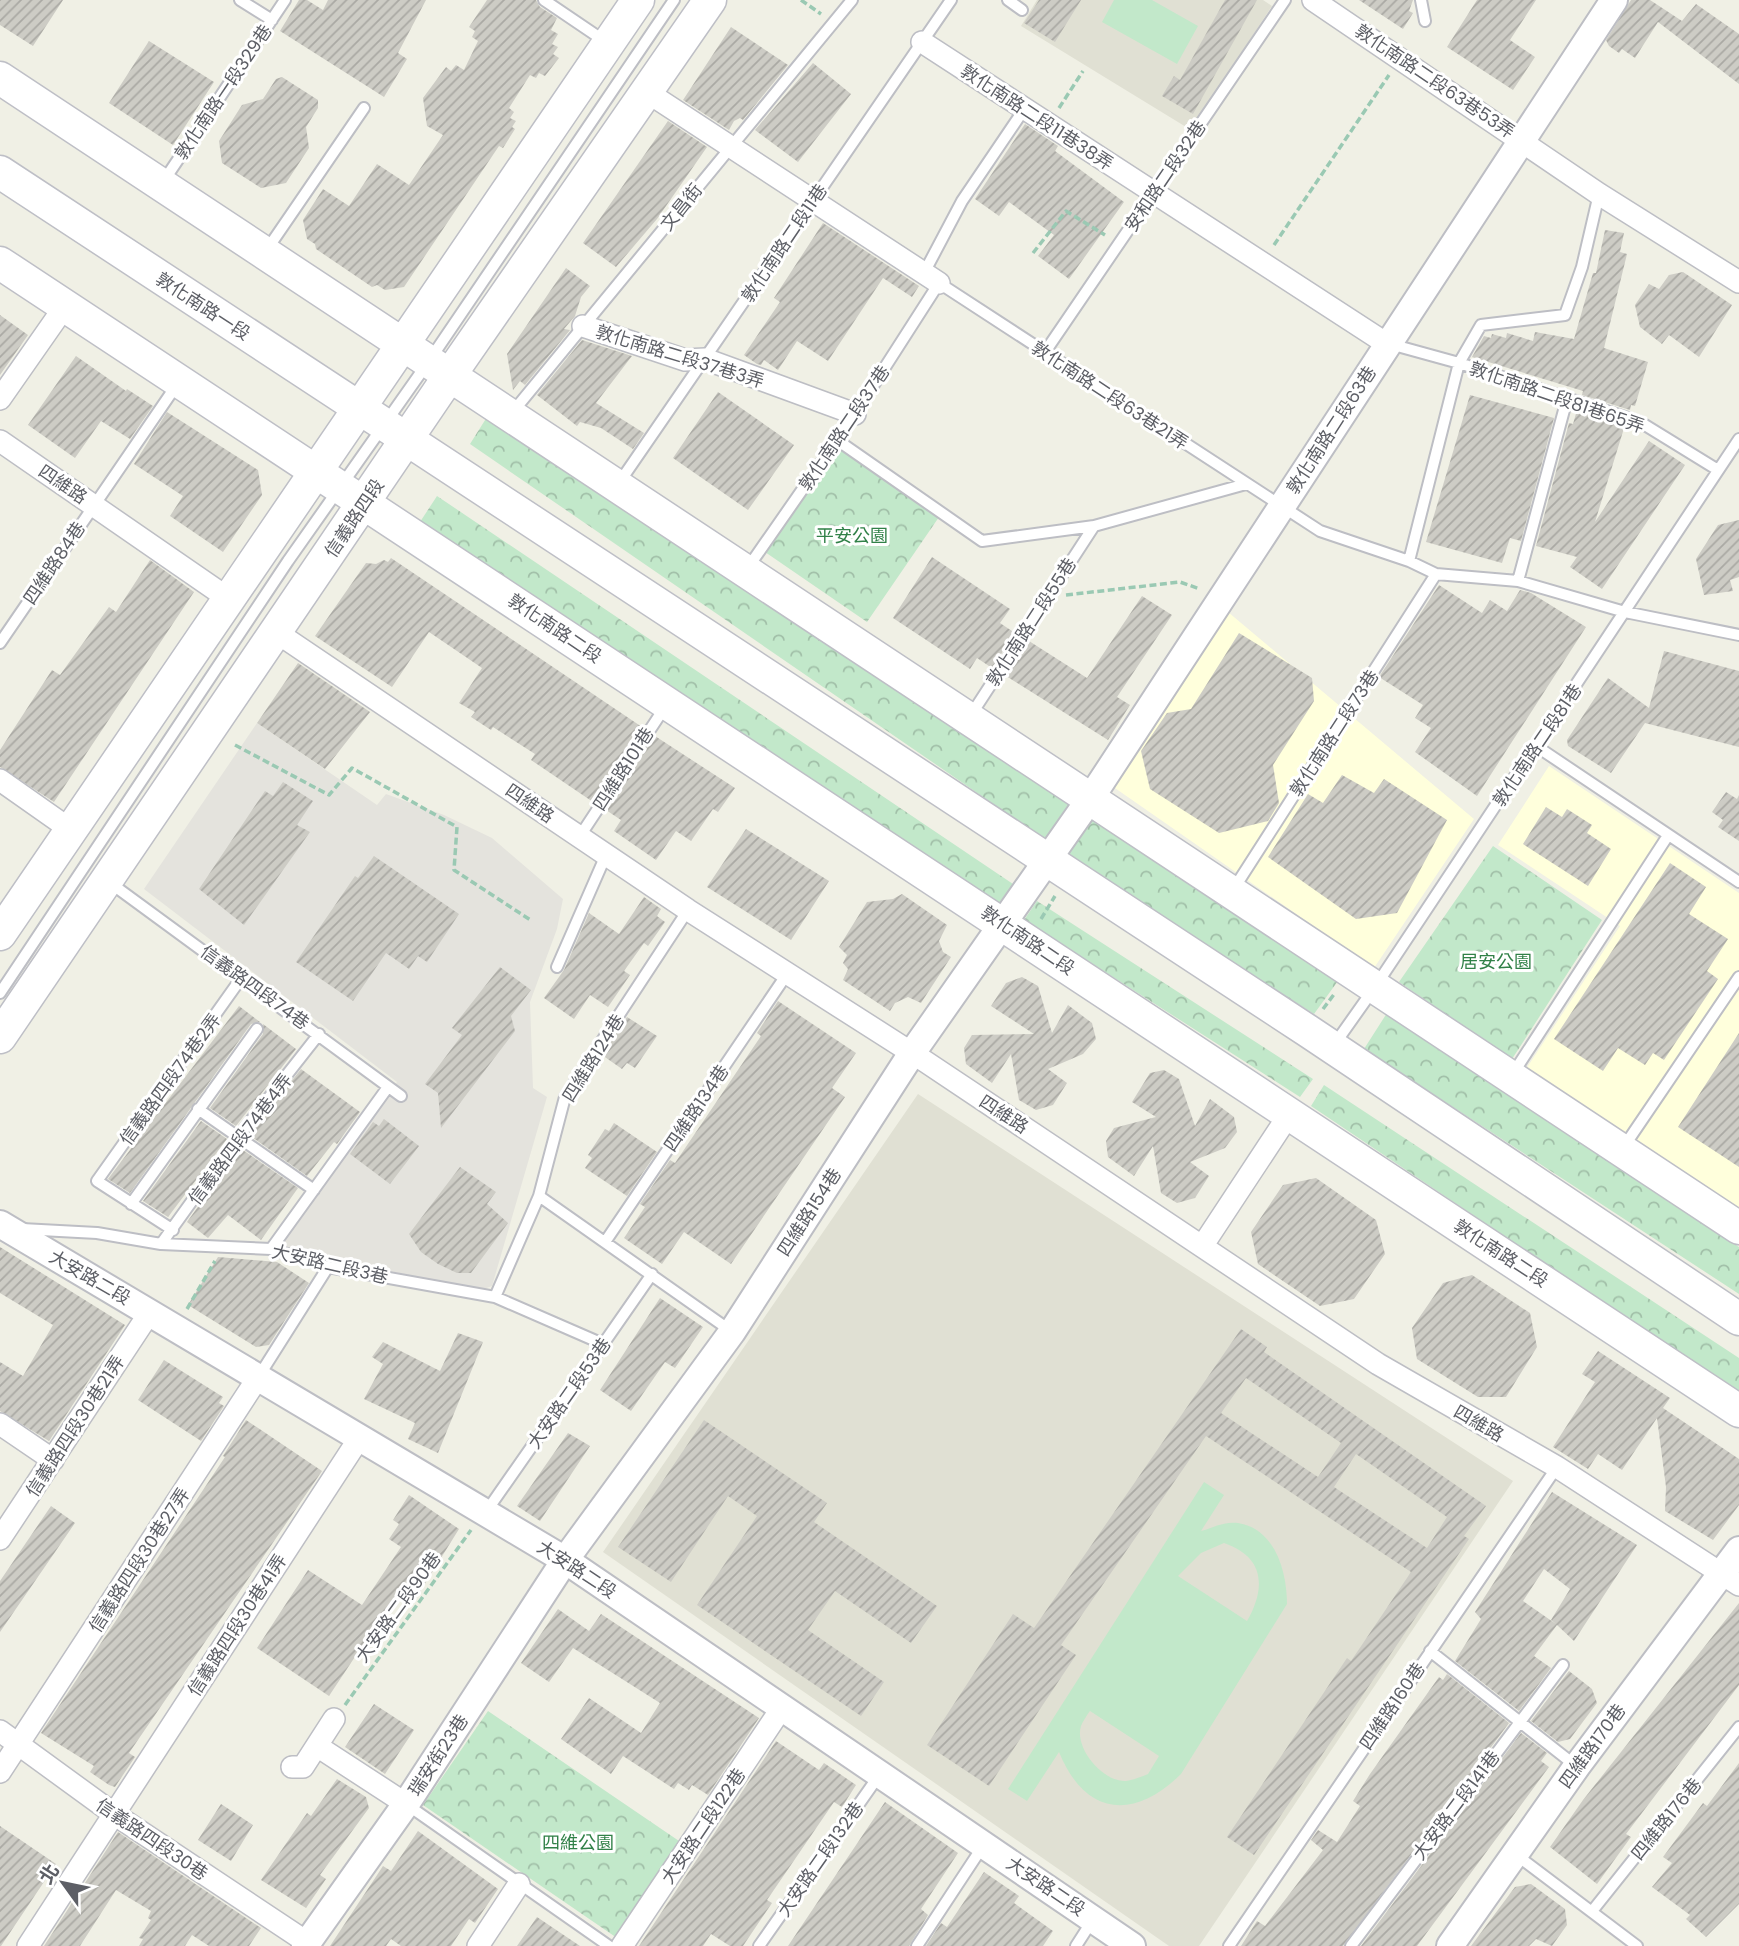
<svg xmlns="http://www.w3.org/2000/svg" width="1739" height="1946" font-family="Poppins,'Noto Sans TC',sans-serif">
<defs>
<pattern id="park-crowns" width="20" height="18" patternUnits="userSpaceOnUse" patternTransform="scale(1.75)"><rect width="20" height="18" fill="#c2e8ca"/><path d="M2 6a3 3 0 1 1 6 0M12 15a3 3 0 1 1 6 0" fill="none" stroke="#a1bfa8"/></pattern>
<pattern id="building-hatch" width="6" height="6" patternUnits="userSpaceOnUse" patternTransform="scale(1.75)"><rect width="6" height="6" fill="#cdccc5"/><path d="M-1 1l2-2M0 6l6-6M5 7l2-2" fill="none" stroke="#aaa9a4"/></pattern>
</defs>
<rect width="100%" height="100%" fill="#f0f0e5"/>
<path fill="#ffffdc" d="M1228,612l246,207 -100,149 -262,-182z
M1549,766l190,127v316l-213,-140 94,-143 -122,-81z"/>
<path fill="#e4e3dd" d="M257,723l120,82 9,-11 58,21 48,23 71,61 -6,30 -27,73 3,86 14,9 -55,189 -11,4 -207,-43 123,-165 -253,-193z"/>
<path fill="#e0e0d3" d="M1037,0h226l9,6 -81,124 -170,-104z
M918,1094l595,387 -314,465h-30l-566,-394z"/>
<path fill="#c2e8ca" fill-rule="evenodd" d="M1114,0h38l46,26 -21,38 -75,-42z
M1204,1482l20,13 -23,36c12,-3 23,-10 37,-8 38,6 49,50 49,81l-106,170c-47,47 -96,42 -122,-22l-32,49 -19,-12zM1224,1543c41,14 42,45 23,78l-69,-45 23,-23zM1090,1711l69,45 -11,18c-7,3 -15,6 -22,7 -23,1 -52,-33 -45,-55 2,-5 6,-11 9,-15z"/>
<path fill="url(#park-crowns)" d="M487,417l587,384 -24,42 -580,-399z
M837,447l102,70 -72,105 -102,-70z
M437,496l576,388 -14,19 -579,-381z
M1091,813l247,168 -24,33 -248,-158z
M1493,846l109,74 -90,139 -113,-77z
M1037,901l276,178 -13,18 -276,-177z
M1387,1013l352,234v47l-375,-245z
M1324,1085l415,273v36l-428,-288z
M488,1711l194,132 -65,95 -194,-133z"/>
<path fill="url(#building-hatch)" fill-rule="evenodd" d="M0,0h63l-30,46 -33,-21z
M299,0h8l16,10 5,-10h98l-28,53 9,6 -23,38 -104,-66z
M487,0h49l4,7 17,11 -6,12 7,4 -6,10 6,3 -5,7 6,4 -14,18 -6,-3 -3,5 -6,-3 -21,33 5,4 -4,6 6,3 -4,6 3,2 -12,19 -4,-2 -95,141 -19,3 -8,-5 -5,2 -56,-38 -1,-5 -8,-5 -4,-19 20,-31 26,17 28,-42 32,21 34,-50 -16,-9 -4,-28 23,-31 5,4 5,-6 8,5 14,-29 -6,-4 3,-6 -6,-4z
M1039,0h42l-26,42 -31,-19z
M1225,0h32l-64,114 -31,-18 12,-20 6,4z
M1359,0h54l-4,11 4,2 -10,16z
M1477,0h59l-26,40 25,17 -22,33 -66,-43z
M1631,0h19l32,21 14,-17 43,30v50l-81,-62 -23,36 -13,-9 -3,4 -10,-7 -3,-6z
M731,27l57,38 -45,55 -3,-2 -6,3 -5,9 -46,-30z
M149,41l65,41 -41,63 -64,-42z
M813,63l38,31 -53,68 -43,-32z
M282,77l36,23v8l-12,19 3,21 -23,35 -25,5 -39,-25 -3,-22 23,-36 21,-6 13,-20z
M668,121l39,26 -50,72 -41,48 -33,-24z
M1025,124l33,22 -3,5 69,51 -55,77 -31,-23 16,-21 -45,-33 -10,14 -24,-17z
M823,223l96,63 -7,11 -29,-19 -55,83 -31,-20 -19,29 -14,-10 -3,5 -4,-1 -13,-9 36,-53 -6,-4z
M1605,230l19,3 -4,19 7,2 -23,94 44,14 -13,44 -4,-1 -1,5 -48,-15 1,-4 -111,-34 12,-21 7,2 1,-4 14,4 1,-5 26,8 2,-9 39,7 19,-66h3z
M566,268l24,18 -9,11 -6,19 -11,13 6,1 -45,55 -5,-4 -7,9 -6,-36z
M1683,272l49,33 -33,52 -30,-22 -7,9 -22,-17 -5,-22 14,-21 10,5 10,-14z
M0,315l28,20 -28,40z
M582,340l50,16 -36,47 48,30 -11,16 -32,-21 -21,-6 -3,4 -40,-31z
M76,356l50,35 1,-2 26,17 -23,33 -29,-18 -26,37 -47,-33z
M718,392l76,53 -46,65 -75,-52z
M1470,395l84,23 -33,123 -11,-3 -8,25 -76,-21z
M1577,410l48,15 -30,97 54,-81 36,24 -83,124 -32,-22 7,-10 -41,-11 33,-123 4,1z
M167,412l91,58 4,25 -39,57 -53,-36 13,-20 -49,-32z
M1739,520v57l-9,3 3,11 -29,4 -8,-36 22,-34z
M932,557l78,52 -10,14 15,10 -23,35 -15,-10 -7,11 -77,-51z
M391,558l251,169 -49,75 -62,-42 4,-6 -42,-27 -2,3 -20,-13 4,-5 -16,-9 23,-35 -53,-36 -37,55 -77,-51 51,-73 10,1 8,-4 4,2z
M150,560l44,32 -140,210 -54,-35v-17l52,-80 8,5 49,-68 7,5z
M1439,585l43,28 8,-13 17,11 13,-21 11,3 55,34 -109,169 -62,-44 16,-24 -16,-10 8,-13 -44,-28z
M1142,596l30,19 -55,82 13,8 -22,35 -102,-64 23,-35 58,37z
M1239,633l73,45 2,23 -41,64 6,38 -11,18 -49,12 -69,-44 -9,-38 26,-38 24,-4z
M1664,651l75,20v76l-94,-24 -34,50 -43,-27 -1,-6 41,-62 41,30z
M298,663l72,49 -45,57 -68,-46z
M655,736l80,52 -17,24 -5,-3 -22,32 -15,-10 -20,29 -42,-29 7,-11 -15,-10z
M1342,775l32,18 10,-14 63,41 -50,93 -41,6 -88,-62 40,-63 15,9z
M283,782l30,19 -16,24 13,7 -66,93 -45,-36 66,-98 8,5z
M1726,792l11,7 2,-4v46l-21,-14 5,-7 -11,-8z
M1546,807l16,10 5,-8 25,16 -5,8 24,16 -23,37 -65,-42z
M746,829l83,52 -38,59 -84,-53z
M374,856l85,58 -32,48 -9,-6 -9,13 -23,-16 -33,48 -57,-39 59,-86 3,2z
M1670,863l36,24 -17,27 39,25 -21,32 11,8 -54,81 -11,-7 -8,12 -27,-17 -15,23 -49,-32z
M902,894l45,31 -8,16 4,11 8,5 -30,46 -13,-6 -13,6 -5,8 -47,-31 5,-11 -5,-6 4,-8 -8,-8 28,-45 26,-3z
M644,897l17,12 -4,7 8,6 -17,24 -4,-3 -20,28 6,4 -22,32 -18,-12 -16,24 -30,-21 20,-28 25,-57 30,21z
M500,967l31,23 -20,26 4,15 -74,97 -3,-35 -13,-9 37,-49 -10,-7z
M1022,977l16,9 14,47 16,-28 24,18 4,16 -13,15 -35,15 19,14 -14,22 -17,5 -17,-10 -8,-46 -19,29 -26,-19 -2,-16 8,-13 62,-1 -43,-28 15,-23z
M778,1001l78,52 -24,35 13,9 -114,167 -47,-32 -22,32 -38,-26 21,-31 -5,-3 30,-44 5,3 86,-127 -4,-3z
M239,1006l21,16 -9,2 -121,169 -22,-14z
M627,1017l30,19 -22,32 -8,-5 -5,6 -20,-14z
M263,1024l33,25 -60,77 -26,-18 53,-74z
M1739,1033v134l-61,-40z
M301,1069l59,43 -23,32 -3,-2 -27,34 -58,-41z
M1164,1070l15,9 16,47 15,-27 24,18 3,15 -12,16 -35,14 19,14 -14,22 -18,5 -16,-10 -8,-47 -19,30 -26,-19 -2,-16 8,-13 42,-11 -24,-15 18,-29z
M384,1119l35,27 -29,38 -40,-30 23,-32 6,4z
M201,1121l26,18 -59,78 -25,-16z
M614,1123l43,29 -30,44 -42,-28 7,-10 -4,-3 17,-26 4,2z
M240,1148l58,40 -37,52 -33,-25 -20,23 -21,-16z
M460,1167l36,25 -9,12 21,19 -37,50h-14l-19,-9 -17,-12 -12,-18z
M1316,1178l60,42 9,34 -31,45 -34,7 -62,-42 -7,-32 32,-47z
M0,1247l125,78 -76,116 -49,-30v-49l23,14 30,-51 -53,-32z
M218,1257l59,5 32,21 -40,62 -13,2 -68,-42z
M1472,1275l58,38 7,34 -31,50h-28l-61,-38 -5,-31 31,-45z
M660,1298l43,29 -28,41 -10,-6 -34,49 -31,-21z
M1241,1329l26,18 -3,5 222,154 -22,30 5,3 -215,316 -27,-18 120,-179 4,3 60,-89 -205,-136 -145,209 15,10 -87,131 -62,-41 86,-131 21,14zM1246,1378l95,65 -23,34 -97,-64zM1356,1454l91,63 -20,31 -93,-61z
M458,1333l25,9 -45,111 -30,-14 7,-16 -51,-24 19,-35 -11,-7 11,-15 57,29z
M1598,1351l72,47 -7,10 76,51v46l-26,35 -48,-29 1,-24 -9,-69 -35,52 -24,-16 -10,15 -35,-22 42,-65 -13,-8z
M164,1360l59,37 -4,6 5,3 -23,35 -63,-41z
M246,1420l76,51 -193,282 6,4 -20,30 -6,-2 -19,-13 4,-6 -53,-33 184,-276 -2,-1z
M704,1420l123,83 -13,19 123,84 -26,37 -76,-52 -27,39 76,52 -23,34 -164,-111 60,-89 -29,-20 -57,86 -53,-35z
M568,1433l22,13 -50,75 -23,-15z
M1552,1492l85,53 -63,96 -17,-16 -23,31 17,12 -32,43 -64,-50 26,-42 -6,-7zM1544,1569l26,20 -19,31 5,4 -33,-23z
M409,1495l50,34 -46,74 -15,-11 -69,104 -72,-48 51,-78 54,35 39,-58 -12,-8 10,-15 -6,-4z
M51,1506l24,17 -75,109v-51z
M1739,1603v82l-113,149 5,3 -34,47 -47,-37 33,-47z
M558,1609l31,22 12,-17 158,104 -51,77 -16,-10 -3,5 -11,-7 -4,6 -51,-33 -12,18 -50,-35 28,-41 52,35 19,-30 -87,-55 -24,34 -28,-19z
M1569,1671l23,18 5,14 -27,36 -12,3 -27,-21z
M1447,1674l62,49 -166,223h-102l16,-25 8,5 58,-76 -12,-10 7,-10 19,12 23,-36 -7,-5 17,-27 69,-97 4,3z
M374,1704l40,26 -29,44 -40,-27z
M1521,1733l26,20 -6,8 8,6 -132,179h-56z
M776,1741l43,29 5,-7 32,22 -14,22 -8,-5 -67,98 5,3 -29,43h-13l-19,-12 -8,12h-64z
M1739,1763v141l-33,33 -20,-18 4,-4 -38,-28 20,-24 -9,-6 40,-54 4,3z
M337,1779l29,18 3,11 -49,67 6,4 -20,29 -45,-28 46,-67 4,3z
M885,1802l73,51 -37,56 7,6 -19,31h-121z
M221,1804l32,21 -22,36 -33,-21z
M0,1826l56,38 -55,82h-1z
M418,1831l80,58 -23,34 -6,-4 -18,27h-50l-10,-7 -5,7h-56l53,-80 8,5z
M118,1832l143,96 -12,18h-40l-17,-11 -7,11h-46l4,-7 -4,-1 12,-18 -3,-2 3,-7 -35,-21 -36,56h-36z
M984,1872l35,24 -5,7 39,28 -10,15h-117l15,-23 6,4z
M1531,1884l34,25 2,16 -15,21 -16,-7 -7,7h-58l44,-59z
M537,1917l43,29h-63z"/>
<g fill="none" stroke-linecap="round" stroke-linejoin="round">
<g stroke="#bdbec4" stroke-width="14">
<path id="service" d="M240,0l32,20
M544,0l62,42
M1008,0l14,10
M1421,0l4,21
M163,182l122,-182
M266,251l98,-143
M924,273l38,-72 63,-93
M1390,344l69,19 181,59 78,48
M1045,352l240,-352
M511,414l341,-414
M837,440l145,101 112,-15 152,-42
M619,483l332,-483
M1409,561l50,-198 22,-38 84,-10 17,-48 17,-73
M747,569l108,-155 84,-131 381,248 89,30 27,13 82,7 107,31 114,23
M1518,581l49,-182
M0,643l178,-260
M969,718l125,-192
M1536,746l203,136
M580,836l85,-129
M109,882l292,214
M1233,890l203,-316
M557,967l49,-112
M0,993l288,-432 141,-200 245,-361
M1334,1045l41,-58 364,-548
M1512,1075l155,-238
M198,1109l116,81
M1623,1148l116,-171
M539,1196l192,135
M131,1204l126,-175
M22,1229l75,4 64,11 110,5 57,18 167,30 108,47
M173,1230l-76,-49 145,-204
M605,1242l182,-268
M161,1244l77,-107 81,-103
M271,1249l117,-162
M495,1297l44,-101 26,-99 123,-187
M259,1376l69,-109
M486,1512l166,-238
M1430,1651l146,115
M406,1804l203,142
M1515,1854l122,92
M1593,1910l146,-183
M759,1946l121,-172
M917,1946l66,-100
M1076,1946l16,-25
M1229,1946l328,-479
M1351,1946l212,-281"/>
</g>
<g stroke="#bdbec4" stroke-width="24">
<path id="minor" d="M1313,0l286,194 140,88
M922,42l465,302
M647,92l292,191
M583,326l102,34 20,-1 150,55
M0,399l65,-93
M0,441l229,158
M276,632l412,278 238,152 452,302 179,103 182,118
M0,780l71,50
M1203,1245l87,-132
M0,1424l53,36
M0,1539l150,-227
M0,1731l114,83 194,129
M317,1746l89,58
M292,1767h11l31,-48
M0,1772l259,-396
M28,1946l332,-509
M478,1946l41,-62
M622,1946l161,-240"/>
</g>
<g stroke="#bdbec4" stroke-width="30">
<path id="tertiary" d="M0,1224l565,336 567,386
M305,1946l101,-142 159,-244 167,-228 180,-279 178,-254 524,-799
M1450,1946l127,-180 162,-216"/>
</g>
<g stroke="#bebfc6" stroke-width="35">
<path id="secondary" d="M0,78l1739,1150
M0,172l1308,859 431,288
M0,263l1739,1148
M0,934l638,-934
M0,1037l450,-662 260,-375"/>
</g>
<path stroke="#9ac9b3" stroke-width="3.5" stroke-dasharray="7 3.5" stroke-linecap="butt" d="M801,0l20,14
M1059,108l24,-37
M1274,245l115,-170
M1033,253l33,-42 39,24
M1066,595l114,-13 20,7
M235,745l94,50 23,-27 105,59 -3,43 78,51
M1041,919l14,-23
M1323,1009l12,-16
M187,1309l28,-48
M345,1705l126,-175"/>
<use href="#service" stroke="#fff" stroke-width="10"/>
<use href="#minor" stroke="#fff" stroke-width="21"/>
<use href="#tertiary" stroke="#fff" stroke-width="26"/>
<use href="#secondary" stroke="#fff" stroke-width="32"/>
</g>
<g text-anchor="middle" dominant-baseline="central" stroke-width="6" stroke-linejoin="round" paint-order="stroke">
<g font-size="18" fill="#5d5f66" stroke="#fff">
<text transform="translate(1435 81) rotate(34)">敦化南路二段63巷53弄</text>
<text transform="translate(223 92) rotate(-56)">敦化南路一段329巷</text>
<text transform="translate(1037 117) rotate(33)">敦化南路二段11巷38弄</text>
<text transform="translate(1165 176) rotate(-56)">安和路二段32巷</text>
<text transform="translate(681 207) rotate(-51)">文昌街</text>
<text transform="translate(784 243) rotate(-56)">敦化南路二段11巷</text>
<text transform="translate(203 306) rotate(33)">敦化南路一段</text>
<text transform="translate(680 356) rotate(17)">敦化南路二段37巷3弄</text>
<text transform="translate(1110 395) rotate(33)">敦化南路二段63巷21弄</text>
<text transform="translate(1557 397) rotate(19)">敦化南路二段81巷65弄</text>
<text transform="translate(844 428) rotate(-56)">敦化南路二段37巷</text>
<text transform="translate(1331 430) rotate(-57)">敦化南路二段63巷</text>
<text transform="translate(63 484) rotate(34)">四維路</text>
<text transform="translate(354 518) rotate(-56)">信義路四段</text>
<text transform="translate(54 563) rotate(-56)">四維路84巷</text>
<text transform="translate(1031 622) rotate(-57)">敦化南路二段55巷</text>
<text transform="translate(555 628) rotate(34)">敦化南路二段</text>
<text transform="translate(1334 733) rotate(-57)">敦化南路二段73巷</text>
<text transform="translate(1537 745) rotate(-56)">敦化南路二段81巷</text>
<text transform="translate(623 769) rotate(-57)">四維路101巷</text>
<text transform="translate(530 803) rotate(34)">四維路</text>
<text transform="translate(1028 940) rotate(34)">敦化南路二段</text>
<text transform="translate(255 987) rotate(36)">信義路四段74巷</text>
<text transform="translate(593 1058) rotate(-58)">四維路124巷</text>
<text transform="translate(170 1079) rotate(-54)">信義路四段74巷2弄</text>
<text transform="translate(696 1108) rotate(-56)">四維路134巷</text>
<text transform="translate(1004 1114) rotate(33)">四維路</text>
<text transform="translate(240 1139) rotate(-53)">信義路四段74巷4弄</text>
<text transform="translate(809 1212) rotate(-57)">四維路154巷</text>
<text transform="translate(1501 1253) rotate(33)">敦化南路二段</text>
<text transform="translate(330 1264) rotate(13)">大安路二段3巷</text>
<text transform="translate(90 1277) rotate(30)">大安路二段</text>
<text transform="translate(569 1393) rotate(-55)">大安路二段53巷</text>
<text transform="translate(1479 1423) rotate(30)">四維路</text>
<text transform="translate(75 1426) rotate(-57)">信義路四段30巷21弄</text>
<text transform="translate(139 1560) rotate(-57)">信義路四段30巷27弄</text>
<text transform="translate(577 1569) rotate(33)">大安路二段</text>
<text transform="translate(398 1607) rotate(-54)">大安路二段90巷</text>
<text transform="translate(237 1625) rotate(-57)">信義路四段30巷41弄</text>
<text transform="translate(1392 1706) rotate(-56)">四維路160巷</text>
<text transform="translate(1592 1746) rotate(-54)">四維路170巷</text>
<text transform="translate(438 1755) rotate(-57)">瑞安街23巷</text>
<text transform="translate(1456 1805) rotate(-53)">大安路二段141巷</text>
<text transform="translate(1666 1819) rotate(-51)">四維路176巷</text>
<text transform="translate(703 1826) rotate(-56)">大安路二段122巷</text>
<text transform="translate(152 1839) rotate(34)">信義路四段30巷</text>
<text transform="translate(820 1859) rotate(-55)">大安路二段132巷</text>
<text transform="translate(1046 1886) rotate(34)">大安路二段</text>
</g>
<g font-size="18" fill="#318148" stroke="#fff">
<text x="852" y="535">平安公園</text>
<text x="1496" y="961">居安公園</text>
<text x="578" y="1842">四維公園</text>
</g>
</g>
<g transform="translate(63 1883) rotate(303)" stroke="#ffffff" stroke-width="5" paint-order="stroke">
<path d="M0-5L12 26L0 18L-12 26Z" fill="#5d5f66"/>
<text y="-10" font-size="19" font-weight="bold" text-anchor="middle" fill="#5d5f66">北</text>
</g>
</svg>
